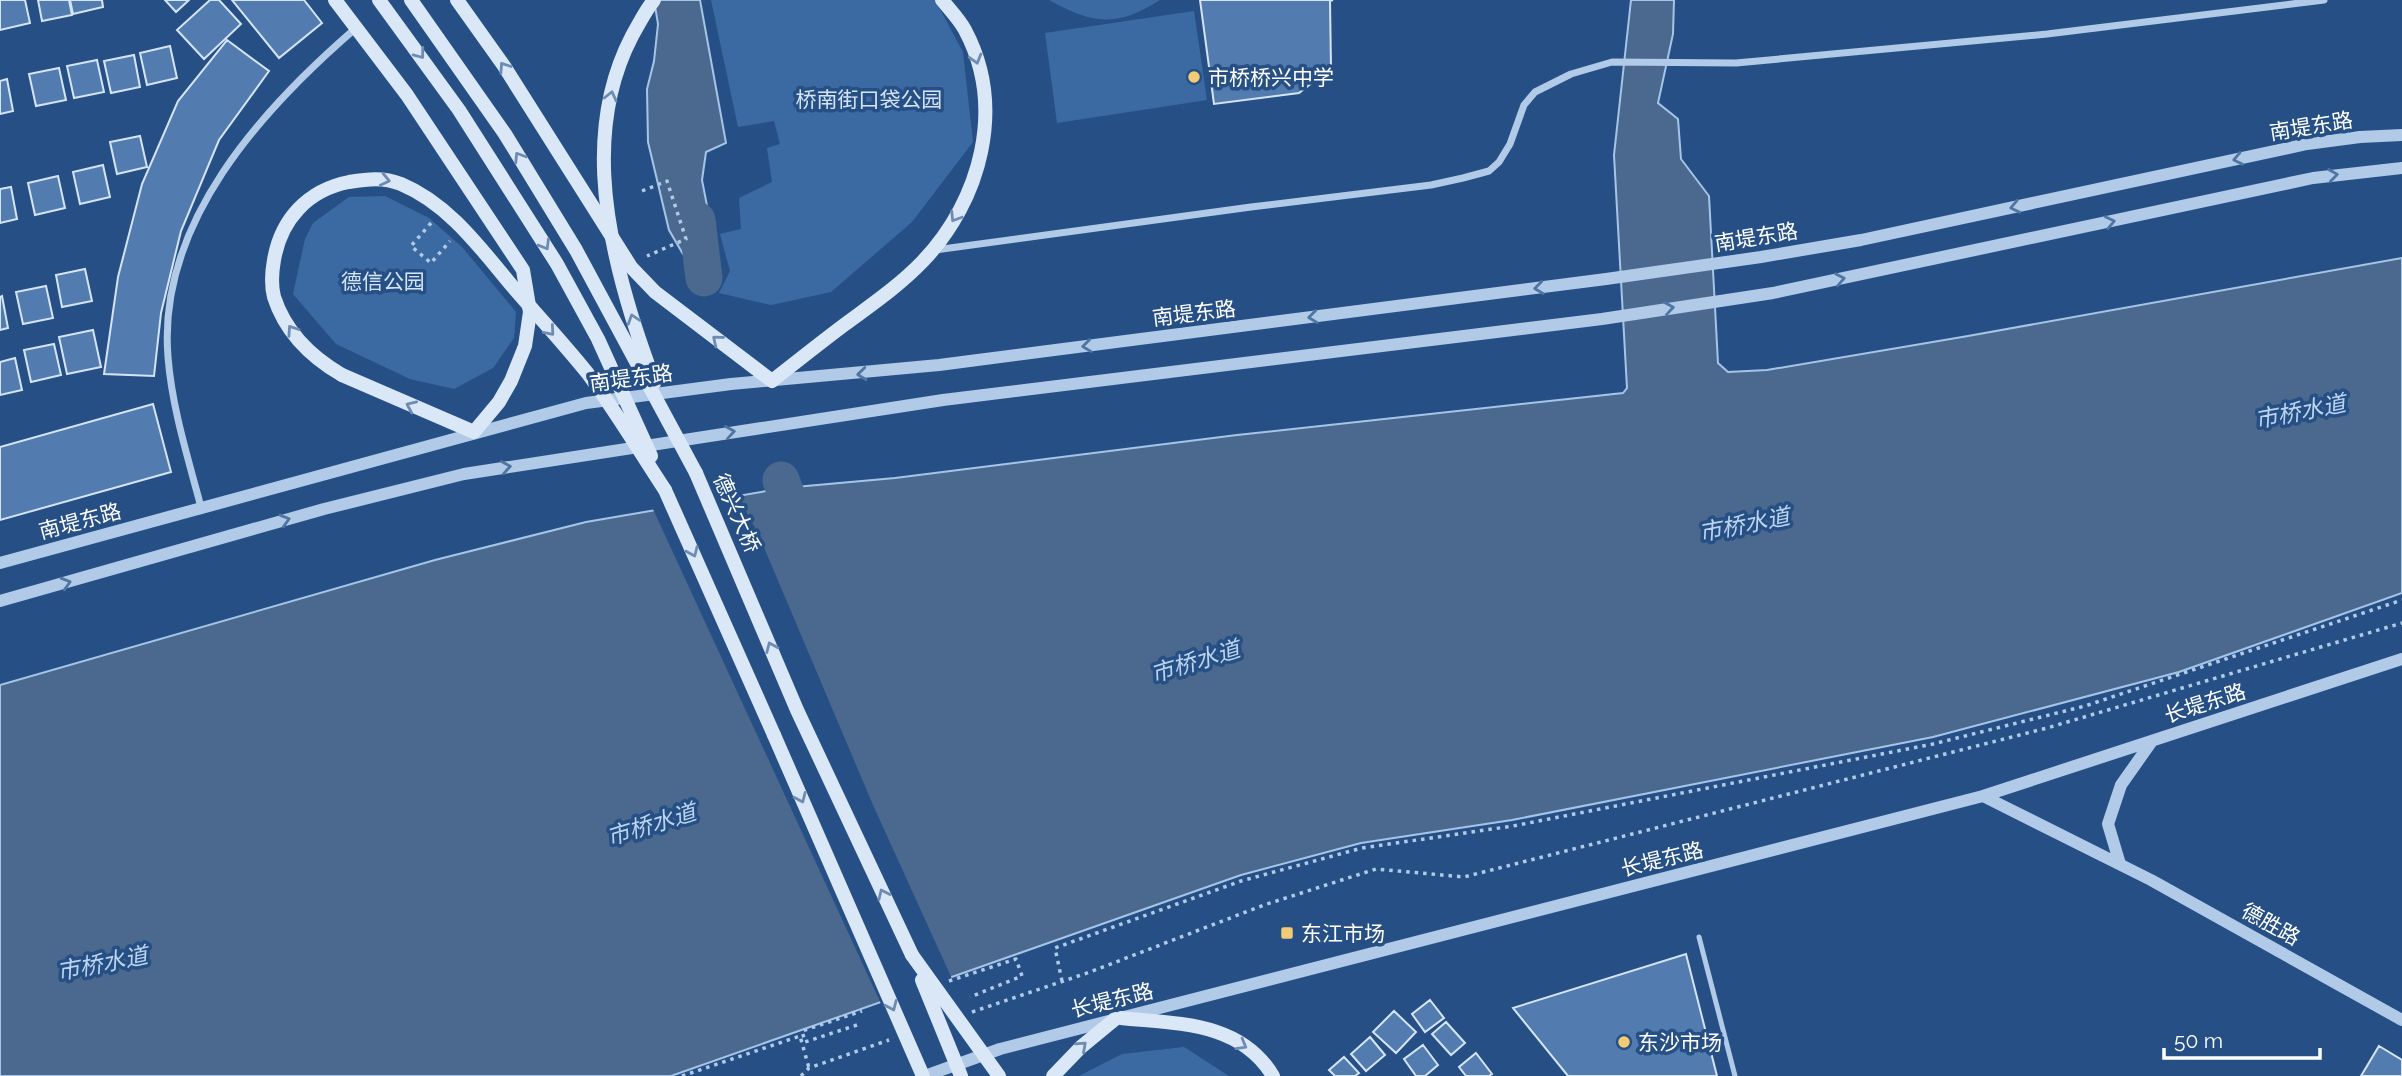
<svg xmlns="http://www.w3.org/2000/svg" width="2402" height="1076" font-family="Raleway,'Noto Sans SC',sans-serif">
<rect width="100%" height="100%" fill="#265085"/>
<path fill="#3b6aa2" d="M711,0h224l28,52 10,90 -61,80 -81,70 -60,13 -52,-12 11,-22 -10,-37 21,-5 -2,-31 33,-16 -5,-34 13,-4 -6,-23 -36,6z
M1049,0h111c-44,28 -67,24 -111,0z
M1194,11l13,89 -150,23 -12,-90z
M385,196l44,22 33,29 54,65 -2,26 -21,30 -39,21 -44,-10 -74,-35 -43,-50 12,-55 8,-16 36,-26z
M1184,1047l45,29h-150l43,-22z"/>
<path fill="#4b698e" stroke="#a5c5e8" stroke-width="2" d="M654,0h46l26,143 -20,9 -4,28 14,72 -13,19 -20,-17 -14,-24 -21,-88 -1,-53 7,-28 4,-37z
M1631,0h43l-1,34 -15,69 20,16 3,40 28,37 9,167 10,9 39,-2 201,-34 434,-78v335l-223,79 -246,65 -421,83 -151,23 -120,32 -570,201h-671v-391l435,-125 151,-38 198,-34 111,-10 342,-43 386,-42 4,-5 -13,-233z"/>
<path fill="#265085" d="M736,494l21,37 116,274 80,176 -71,25 -230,-499z"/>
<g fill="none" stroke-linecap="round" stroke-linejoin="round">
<path stroke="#4b698e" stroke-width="37" d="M697,220l7,58
M781,480l20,54"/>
</g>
<path fill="#527caf" stroke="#d4e4f6" stroke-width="2" d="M0,0h25l5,23 -30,7z
M38,0h31l3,15 -30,6z
M70,0h32l1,7 -30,7z
M165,0h24l-13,12z
M210,0h9l22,24 -37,35 -27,-29z
M232,0h72l18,23 -43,35z
M1200,0h133l-3,1 1,67 -32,25 -85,11z
M227,40l42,31 -50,69 -38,91 -20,82 -7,63 -50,-2 14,-97 24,-93 36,-83z
M170,46l7,32 -30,7 -7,-32z
M134,55l6,32 -29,6 -7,-32z
M97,60l7,32 -30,6 -7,-32z
M59,68l7,32 -30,6 -7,-32z
M7,79l6,32 -13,3v-33z
M140,136l7,31 -30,7 -7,-32z
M103,165l7,32 -30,7 -7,-32z
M58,176l7,32 -30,7 -7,-32z
M11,187l6,32 -17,4v-34z
M85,269l7,32 -30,6 -6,-32z
M46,286l7,32 -30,6 -7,-32z
M2,296l6,32 -8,2v-33z
M93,330l8,37 -34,7 -8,-37z
M54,344l7,31 -30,7 -7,-32z
M15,358l7,32 -22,5v-33z
M153,404l18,68 -171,48v-73z
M1686,954l31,122h-149l-55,-68z
M1430,1000l14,18 -19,14 -13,-18z
M1394,1011l22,21 -20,21 -23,-21z
M1446,1022l19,21 -14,12 -19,-21z
M1370,1037l15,18 -19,16 -15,-17z
M1423,1045l15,20 -13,11h-9l-12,-17z
M2379,1046l23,14v16h-41z
M1476,1053l16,21 -3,2h-23l-7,-9z
M1344,1057l15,16 -4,3h-20l-6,-6z"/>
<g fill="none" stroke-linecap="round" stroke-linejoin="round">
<path stroke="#b0cae8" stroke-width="3.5" stroke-dasharray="3.5 5" stroke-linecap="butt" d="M642,191l25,-10 19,58 -39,17
M431,223l-20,23 20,17 19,-22
M949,981l67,-22 6,17 -52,21
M1062,981l-7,-33 186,-67 121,-33 151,-22 420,-82 152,-38 317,-106
M972,1012l118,-40 174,-67 112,-36 88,8 583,-149 355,-105
M857,1025l-52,17 -3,-11 60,-20
M682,1076l118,-40 9,32
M801,1076l8,-8 80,-28"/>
<path stroke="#b0cae8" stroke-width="5" d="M1699,937l36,139"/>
<path stroke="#b0cae8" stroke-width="7" d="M935,250l316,-43 180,-22 32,-7 26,-7 10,-9 11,-18 14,-39 11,-13 36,-18 41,-12 124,1 311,-29 277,-34
M201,507c-13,-49 -29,-99 -33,-150 -11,-134 94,-248 188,-329"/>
<path stroke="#b0cae8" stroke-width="12" d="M0,563l586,-160 145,-19 208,-19 667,-86 155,-22 100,-17 446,-96 53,-7 42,-2
M0,601l324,-92 140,-35 479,-74 659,-81 171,-26 540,-115 89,-10
M1983,796l168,84 251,140
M2120,864l-12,-40 13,-39 31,-44
M925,1076l75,-27 983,-253 419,-137"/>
<path stroke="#dae7f7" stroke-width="14" d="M335,0l72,95 116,175 7,42 -5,34 -14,35 -12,21 -25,30 -132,-57
M457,0l47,66 127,201 24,25 117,89c24,-19 48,-38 72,-56 27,-20 55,-39 79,-64 58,-61 83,-154 42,-231 -6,-11 -15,-20 -23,-30
M696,473l101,237 115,245
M665,490l109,245
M1121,1018c56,6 119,3 152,58
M1053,1076l28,-29 34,-28"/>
<path stroke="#dae7f7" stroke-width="14" d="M379,0l80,110 98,154 41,75 53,117
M411,0l94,134 71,116 120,223
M654,0c-9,11 -15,24 -22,36 -46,88 -28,190 0,281 7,22 14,44 23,65
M342,375c-31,-18 -57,-44 -68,-78 -3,-12 -2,-26 0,-37 7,-41 34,-70 75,-78 19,-3 34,-5 52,2 48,20 80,65 112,103 25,29 52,58 76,88 27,37 51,77 76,115
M774,735l149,341
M912,955l87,121
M922,980l39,96"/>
</g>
<defs><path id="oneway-chevron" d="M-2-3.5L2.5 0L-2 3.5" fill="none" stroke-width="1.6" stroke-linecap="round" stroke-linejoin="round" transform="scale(1.75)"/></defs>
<g stroke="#6e8cb3">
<use href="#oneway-chevron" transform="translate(420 54) rotate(53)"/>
<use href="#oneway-chevron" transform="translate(976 59) rotate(74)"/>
<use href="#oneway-chevron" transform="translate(504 67) rotate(-124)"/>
<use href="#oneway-chevron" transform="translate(611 96) rotate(-77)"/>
<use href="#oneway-chevron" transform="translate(519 157) rotate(-122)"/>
<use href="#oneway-chevron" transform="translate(385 180) rotate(13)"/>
<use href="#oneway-chevron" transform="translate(955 217) rotate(122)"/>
<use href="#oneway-chevron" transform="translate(545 245) rotate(59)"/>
<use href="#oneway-chevron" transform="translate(633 319) rotate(-108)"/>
<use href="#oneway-chevron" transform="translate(292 330) rotate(-124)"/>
<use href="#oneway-chevron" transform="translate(550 331) rotate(49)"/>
<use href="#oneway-chevron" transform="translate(717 340) rotate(-141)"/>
<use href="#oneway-chevron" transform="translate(411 406) rotate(-156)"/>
<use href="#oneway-chevron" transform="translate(693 552) rotate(66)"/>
<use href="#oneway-chevron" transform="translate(771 647) rotate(-113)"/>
<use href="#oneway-chevron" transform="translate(801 798) rotate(66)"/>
<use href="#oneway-chevron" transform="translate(883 894) rotate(-115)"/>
<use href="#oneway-chevron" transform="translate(892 1006) rotate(66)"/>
<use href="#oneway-chevron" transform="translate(1242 1045) rotate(30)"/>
<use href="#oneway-chevron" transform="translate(1082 1046) rotate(-42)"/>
</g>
<g stroke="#4f75a3">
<use href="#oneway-chevron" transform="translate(2238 159) rotate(168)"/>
<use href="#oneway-chevron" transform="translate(2333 175) rotate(-8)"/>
<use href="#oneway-chevron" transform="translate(2015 207) rotate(168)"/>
<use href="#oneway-chevron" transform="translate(2110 222) rotate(-12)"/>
<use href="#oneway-chevron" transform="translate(1840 279) rotate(-11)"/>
<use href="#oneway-chevron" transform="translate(1539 288) rotate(173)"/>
<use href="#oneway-chevron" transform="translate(1669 308) rotate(-9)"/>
<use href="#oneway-chevron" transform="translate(1313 317) rotate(173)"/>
<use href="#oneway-chevron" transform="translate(1087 346) rotate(173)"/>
<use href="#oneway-chevron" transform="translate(862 374) rotate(174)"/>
<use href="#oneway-chevron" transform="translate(730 432) rotate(-9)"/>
<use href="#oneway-chevron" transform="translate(506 467) rotate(-10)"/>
<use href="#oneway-chevron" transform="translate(285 520) rotate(-16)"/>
<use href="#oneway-chevron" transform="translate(66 583) rotate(-16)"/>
</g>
<g fill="#f1cc75" stroke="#265085" stroke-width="2.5">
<circle cx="1194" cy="77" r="7"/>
<rect x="1280" y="926" width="14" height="14" rx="3.5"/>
<circle cx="1624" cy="1042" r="7"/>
</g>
<g text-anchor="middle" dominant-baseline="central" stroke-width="7" stroke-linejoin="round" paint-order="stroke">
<g font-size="21" fill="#fff" stroke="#265085" text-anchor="start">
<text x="1208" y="77">市桥桥兴中学</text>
<text x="1301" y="933">东江市场</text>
<text x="1638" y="1042">东沙市场</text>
</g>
<g font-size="21" fill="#d4e4f6" stroke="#265085">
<text x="869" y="99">桥南街口袋公园</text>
<text x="383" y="281">德信公园</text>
</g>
<g font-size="21" fill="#fff" stroke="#265085">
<text transform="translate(2311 126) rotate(-9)">南堤东路</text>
<text transform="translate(1756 237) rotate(-9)">南堤东路</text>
<text transform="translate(1194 313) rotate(-7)">南堤东路</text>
<text transform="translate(631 378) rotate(-8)">南堤东路</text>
<text transform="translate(737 513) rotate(66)">德兴大桥</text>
<text transform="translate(80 521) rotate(-15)">南堤东路</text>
<text transform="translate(2205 703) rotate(-18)">长堤东路</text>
<text transform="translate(1662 859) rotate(-14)">长堤东路</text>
<text transform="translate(2271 924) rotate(29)">德胜路</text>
<text transform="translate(1112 1000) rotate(-14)">长堤东路</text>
</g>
<g font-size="23" font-style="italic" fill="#bcd4ef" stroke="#265085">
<text transform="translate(2300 411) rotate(-11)">市桥水道</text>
<text transform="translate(1744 524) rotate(-11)">市桥水道</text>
<text transform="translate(1195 661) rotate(-17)">市桥水道</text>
<text transform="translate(651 824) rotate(-17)">市桥水道</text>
<text transform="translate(102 963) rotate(-11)">市桥水道</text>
</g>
</g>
<path d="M2164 1048v10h156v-10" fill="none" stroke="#ffffff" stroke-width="3.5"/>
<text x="2174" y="1048" font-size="21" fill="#ffffff" stroke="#265085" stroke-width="5" paint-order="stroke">50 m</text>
</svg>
